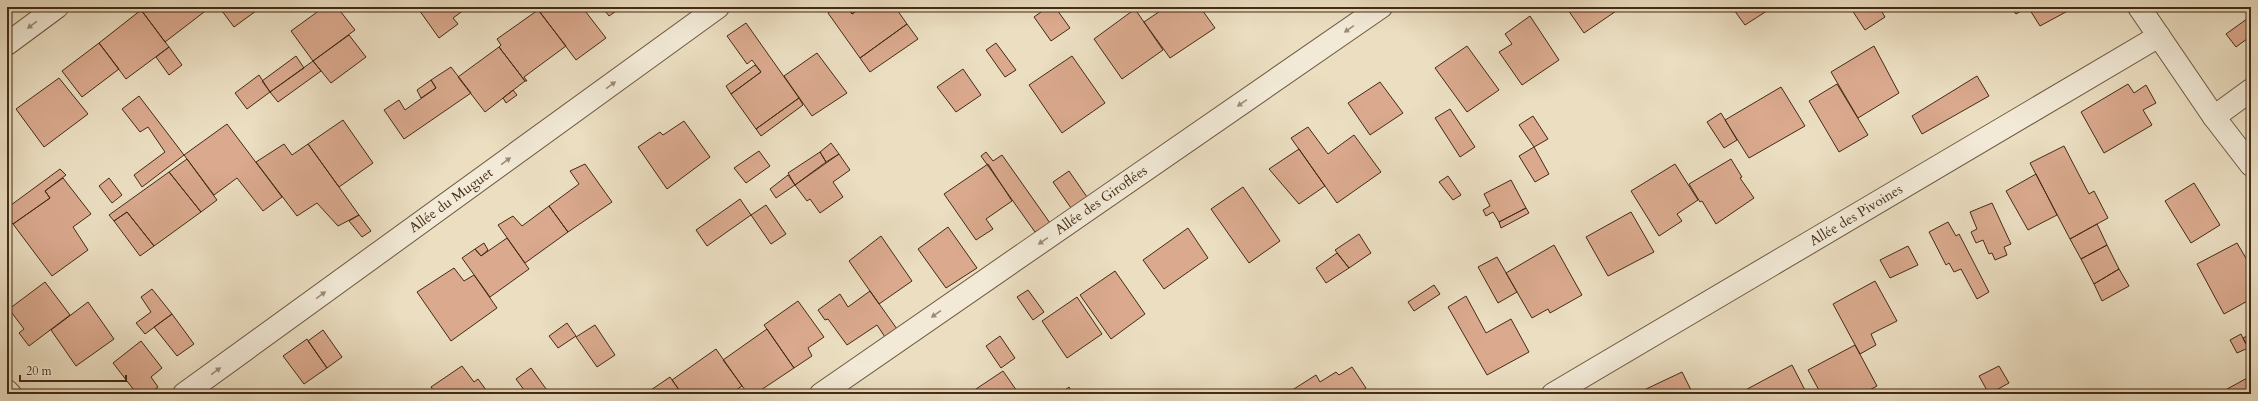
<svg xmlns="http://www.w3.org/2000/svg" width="2258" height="401" font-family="Cardo,serif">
<rect width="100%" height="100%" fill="#ebdec1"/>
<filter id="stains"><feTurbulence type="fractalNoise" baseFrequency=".005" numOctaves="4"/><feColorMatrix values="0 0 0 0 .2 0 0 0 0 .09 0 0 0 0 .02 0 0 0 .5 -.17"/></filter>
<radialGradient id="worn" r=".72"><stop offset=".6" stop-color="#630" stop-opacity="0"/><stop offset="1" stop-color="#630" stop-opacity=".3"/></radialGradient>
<path fill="#daa98e" stroke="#432b15" d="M139,7h67l2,2 -43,33z
M219,7h40l1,1 -26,19z
M324,7h13l18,23 -42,31 -22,-30z
M417,7h51l-15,11 5,6 -19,14z
M547,7h35l24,31 -30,22 -36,-48z
M602,7h20l-13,9z
M837,7h11l4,7 10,-7h33l12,17 -47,34 -32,-45z
M848,7h14l-10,7z
M1048,7h7l15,21 -19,13 -17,-24z
M1166,7h34l15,21 -45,30 -26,-36z
M1566,7h56l-38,26z
M1738,7h35l-28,18 -11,-15z
M1850,7h29l6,10 -20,13z
M2011,7h17l-12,7z
M2028,7h47l-35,19z
M1135,9l28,41 -41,29 -28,-40z
M141,10l28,37 -43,32 -27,-36z
M538,10l28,36 -42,31 3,4h-2l-26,-34 2,-2 -4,-6z
M1530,16l29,44 -37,25 -23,-33 13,-8 -7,-10z
M2251,16v20l-15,11 -10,-13z
M746,23l53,75 -43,31 -25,-35 30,-22 -9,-12 -5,4 -20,-28z
M907,24l11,15 -48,33 -10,-14z
M349,35l17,22 -35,26 -18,-22z
M99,43l20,26 -37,28 -20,-26z
M996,43l20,27 -11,7 -19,-27z
M1467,46l32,44 -32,22 -32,-44z
M1874,46l25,47 -41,25 -27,-46z
M169,47l13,18 -13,10 -13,-18z
M499,47l26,34 -40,31 -27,-35z
M817,53l30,40 -35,23 -28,-40z
M296,56l8,12 -34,24 -8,-11z
M1072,56l33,47 -43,30 -33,-48z
M313,61l8,10 -43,31 -8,-10z
M755,65l6,7 -30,22 -5,-8z
M451,67l20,26 -67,46 -20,-29 15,-10 6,10 31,-22 -5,-8z
M963,69l18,26 -25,17 -19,-25z
M259,75l11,17 -23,17 -12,-16z
M1977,76l12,20 -67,38 -10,-18z
M59,78l29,36 -44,33 -28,-38z
M431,80l5,8 -15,10 -4,-8z
M1380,82l23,31 -33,22 -22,-32z
M1837,84l31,51 -29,17 -30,-51z
M2128,84l6,9 12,-8 10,18 -13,7 9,15 -48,28 -23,-41z
M1781,87l24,39 -56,32 -24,-38z
M513,90l4,5 -11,8 -3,-5z
M139,96l45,59 -42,32 -8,-12 31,-23 -17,-25 -8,5 -18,-23z
M799,98l4,7 -42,31 -5,-7z
M1450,109l25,38 -15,10 -25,-39z
M1721,113l16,27 -13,8 -17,-26z
M1533,116l15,23 -14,8 -15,-22z
M343,120l30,43 -34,24 -31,-43z
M684,121l26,36 -43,32 -29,-42 22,-15 3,3z
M227,124l55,73 -19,14 -26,-33 -23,17 -30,-40z
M1308,127l20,27 26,-19 27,37 -44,31 -46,-65z
M831,143l8,11 -13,8 -6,-10z
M284,144l8,11 16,-11 51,71 -21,11 -21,-23 -20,13 -41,-54z
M2064,146l25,48 5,-3 14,27 -38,21 -40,-76z
M1534,147l15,27 -14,8 -16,-26z
M1299,149l26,37 -26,18 -30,-35z
M759,151l11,15 -24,17 -12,-15z
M820,152l6,10 -31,23 -7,-12z
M986,152l7,9 9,-6 48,68 -15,9 -54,-76z
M839,154l11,16 -17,12 10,15 -23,16 -10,-14 -3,2 -12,-16z
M187,159l30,41 -16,12 -32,-40z
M1731,159l11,18 -2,1 14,20 -38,26 -14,-23 -2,1 -11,-18z
M585,164l27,38 -44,30 -19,-26 30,-22 -9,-13z
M988,164l24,37 -26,18 7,10 -17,11 -32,-46z
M1675,164l23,36 -21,14 5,7 -23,15 -28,-45z
M60,169l6,6 -21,16 5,7 -37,26 -6,-7v-9z
M1069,171l18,26 -16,11 -18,-26z
M169,172l32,40 -47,34 -27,-34 -13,9 -5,-6z
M2036,174l21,41 -29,15 -22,-39z
M788,175l7,10 -19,13 -6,-9z
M1448,176l13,19 -8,5 -14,-18z
M63,178l28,36 -18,13 15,23 -36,26 -39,-52 37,-26 -5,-7z
M109,178l13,17 -10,8 -13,-17z
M1511,180l15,28 -27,14 -6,-10 -7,4 -3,-6 7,-4 -6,-12z
M2194,183l26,42 -29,18 -26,-42z
M1243,187l37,54 -31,22 -38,-54z
M740,199l11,16 -44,31 -11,-16z
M1992,203l19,41 -7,3 3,8 -12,5 -3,-7 -3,1 -6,-14 -7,3 -5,-11 6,-3 -7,-17z
M766,205l20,29 -15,10 -20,-29z
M549,206l19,26 -43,31 -27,-38 15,-9 9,10z
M1526,208l3,5 -28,15 -2,-6z
M127,212l27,34 -14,10 -26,-35z
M1631,212l23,40 -46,24 -22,-39z
M359,215l12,16 -9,6 -13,-16z
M1948,222l8,14 3,-2 30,58 -12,7 -16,-30 -7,3 -5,-9 -3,2 -17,-33z
M2097,224l10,21 -26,14 -11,-20z
M948,227l29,41 -31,20 -28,-39z
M1188,228l20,30 -44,31 -21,-29z
M1359,234l12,19 -22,15 -14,-18z
M881,236l31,45 -33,23 -30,-43z
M507,238l22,31 -39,28 -28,-39 13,-9 6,7z
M484,243l4,7 -7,6 -6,-7z
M2237,243l13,22 -4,2 5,9v23l-27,15 -27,-50z
M1554,245l28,50 -32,18 -2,-4 -16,9 -26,-45z
M2107,245l12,24 -25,15 -13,-25z
M1908,246l10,19 -28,13 -10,-18z
M1337,253l12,15 -23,15 -10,-15z
M1497,257l20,35 -19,11 -20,-36z
M454,268l10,13 10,-6 23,33 -46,33 -34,-49z
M2119,269l10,17 -27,15 -8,-17z
M1115,271l30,43 -34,25 -31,-44z
M1875,281l22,40 -26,13 5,11 -16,9 -27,-50z
M45,282l25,33 -41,31 -10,-13 5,-4 -15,-20z
M1434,285l6,9 -26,17 -6,-9z
M152,289l20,25 -27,20 -9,-11 15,-11 -10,-15z
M1028,290l16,22 -11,8 -16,-23z
M870,291l27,38 -12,8 -8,-12 -30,20 -19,-26 -3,1 -7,-10 22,-16 8,13z
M1466,296l20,37 25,-14 18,33 -42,23 -39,-68z
M1077,297l25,37 -35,24 -25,-37z
M798,301l26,36 -16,11 4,8 -18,12 -30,-43z
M88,302l26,37 -38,27 -25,-36z
M172,314l22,30 -17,12 -23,-29z
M567,323l9,13 -18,12 -9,-12z
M595,325l20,30 -18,12 -21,-30z
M767,329l27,39 -39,26h-7l-25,-34z
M323,330l19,27 -15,11 -19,-27z
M2241,334l7,14 -11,5 -7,-13z
M2251,334v17h-1l-7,-13z
M1000,336l15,22 -14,10 -15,-22z
M307,339l20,29 -23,16 -21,-28z
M141,341l21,27 -11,9 7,10 -9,7h-12l-24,-31z
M1855,345l22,41 -15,8h-41l-13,-24z
M716,349l26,37 -12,8h-48l-10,-14z
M1792,365l15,29h-69z
M462,366l12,16 4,-3 11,15h-53l-5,-7z
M1999,366l10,17 -20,11 -10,-18z
M1352,367l14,21 -9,6h-71l30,-19 4,7 16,-10 3,3z
M531,368l18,25 -22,1 -11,-15z
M1003,371l16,23 -49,-1z
M1682,372l11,22h-47l-2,-4z
M670,377l12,17h-37z
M2249,377l2,17h-33z
M1069,387l4,7h-13z"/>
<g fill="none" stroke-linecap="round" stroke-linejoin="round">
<g stroke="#6d5840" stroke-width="24">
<path id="minor" d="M7,44l50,-37
M2214,117l37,-27
M7,391l3,3
M184,394l534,-387
M821,394l560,-387
M1553,394l606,-358"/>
</g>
<g stroke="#6d5840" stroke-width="24">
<path id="tertiary" d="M2139,7l75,110 37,48"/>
</g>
<use href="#minor" stroke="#f2ead7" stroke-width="22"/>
<use href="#tertiary" stroke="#f2ead7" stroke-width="22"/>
</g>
<defs><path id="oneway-solid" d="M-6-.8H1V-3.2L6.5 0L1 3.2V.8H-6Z"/></defs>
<g fill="#9a8a76">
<use href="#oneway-solid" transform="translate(32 25) rotate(144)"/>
<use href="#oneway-solid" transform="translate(1349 29) rotate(145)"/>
<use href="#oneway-solid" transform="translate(611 85) rotate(-36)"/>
<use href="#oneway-solid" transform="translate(1242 103) rotate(145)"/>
<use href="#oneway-solid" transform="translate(506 161) rotate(-36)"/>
<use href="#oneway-solid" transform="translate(1043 241) rotate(145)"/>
<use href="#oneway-solid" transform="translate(321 295) rotate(-36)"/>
<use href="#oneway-solid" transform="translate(936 314) rotate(145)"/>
<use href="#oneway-solid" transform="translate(216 371) rotate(-36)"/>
</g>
<g text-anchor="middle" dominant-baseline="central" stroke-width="3.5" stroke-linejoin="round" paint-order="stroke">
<g font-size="14" fill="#432b15" stroke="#f2ead7">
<text transform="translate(451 200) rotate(-36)">Allée du Muguet</text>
<text transform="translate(1101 200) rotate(-35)">Allée des Giroflées</text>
<text transform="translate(1856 215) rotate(-31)">Allée des Pivoines</text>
</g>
</g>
<rect width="2258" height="401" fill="none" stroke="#ebdec1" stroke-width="24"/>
<rect x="8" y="8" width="2242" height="385" fill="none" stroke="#432b15" stroke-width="2"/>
<rect x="12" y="12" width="2234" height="377" fill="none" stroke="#432b15"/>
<path d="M20 375v6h106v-6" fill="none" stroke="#432b15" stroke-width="2"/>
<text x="26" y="375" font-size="12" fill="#432b15" stroke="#f2ead7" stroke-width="3" paint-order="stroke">20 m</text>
<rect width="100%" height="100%" filter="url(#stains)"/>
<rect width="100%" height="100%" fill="url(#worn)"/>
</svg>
